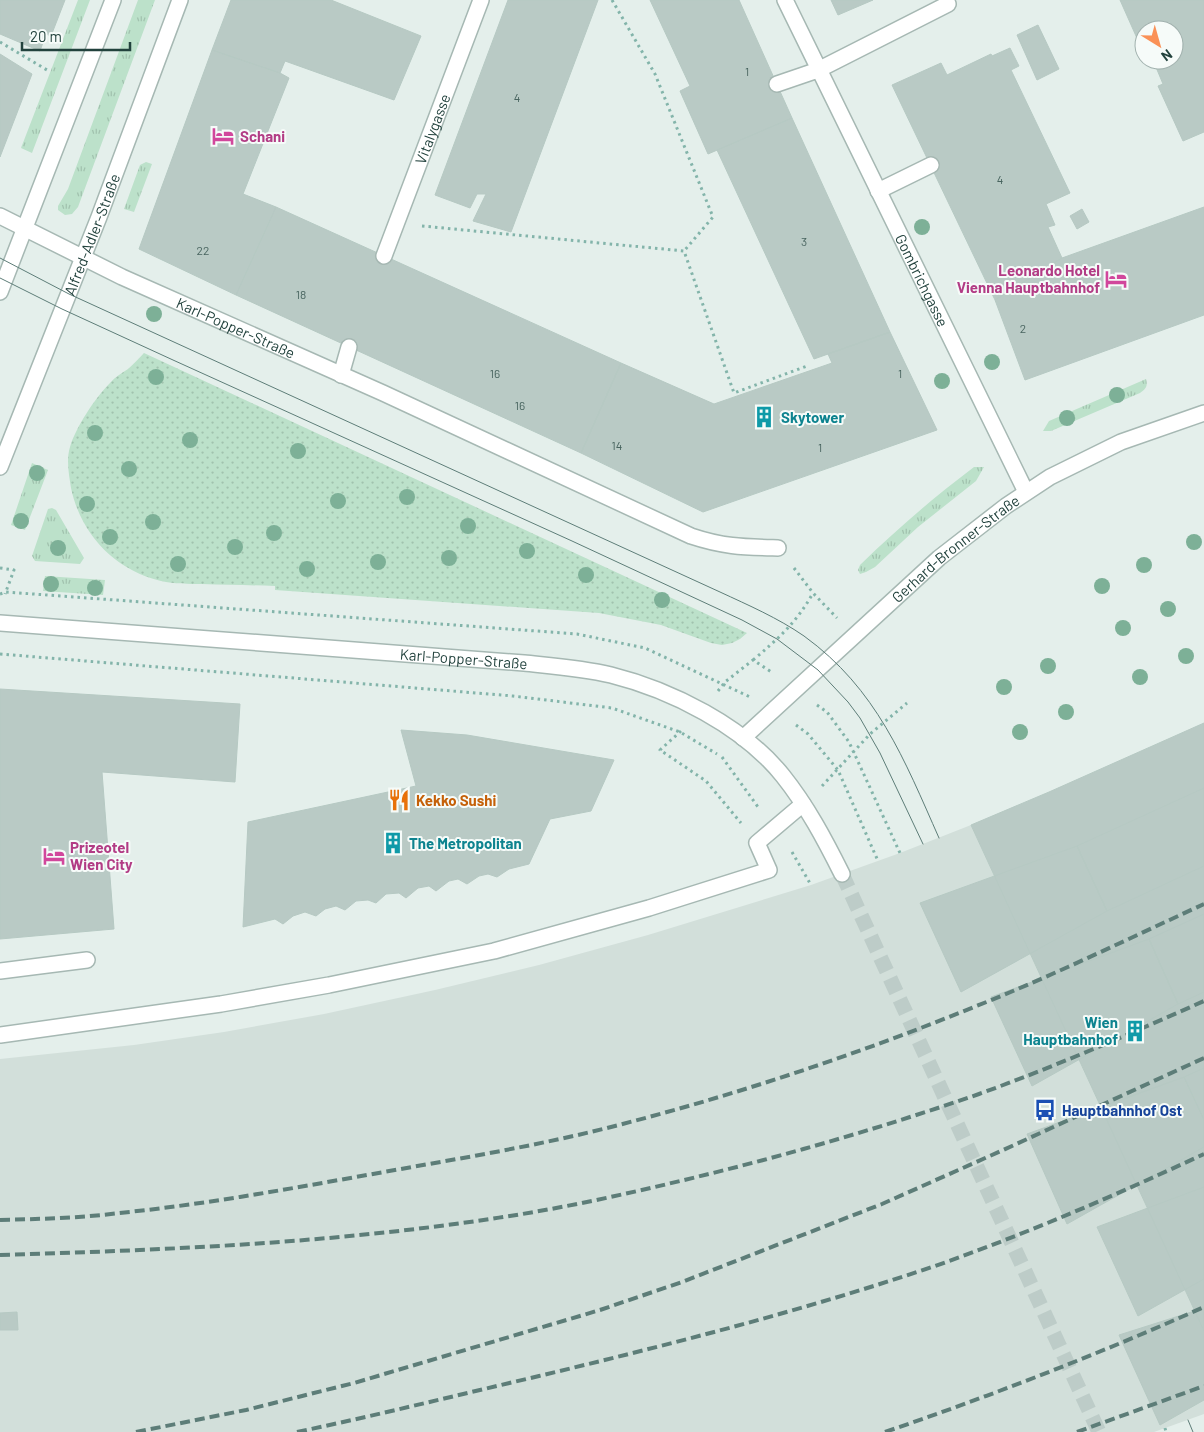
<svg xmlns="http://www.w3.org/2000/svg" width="1204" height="1432" font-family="Barlow,sans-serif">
<defs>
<pattern id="grass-tufts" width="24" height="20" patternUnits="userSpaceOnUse" patternTransform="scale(1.25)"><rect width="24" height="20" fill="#bce1ca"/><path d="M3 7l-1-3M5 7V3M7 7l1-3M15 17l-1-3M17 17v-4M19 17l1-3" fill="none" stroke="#a1c2ae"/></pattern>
<pattern id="park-dots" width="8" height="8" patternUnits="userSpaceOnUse" patternTransform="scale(1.25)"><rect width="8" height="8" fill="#bce1ca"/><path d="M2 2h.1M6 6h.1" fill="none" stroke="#a1c2ae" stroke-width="1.8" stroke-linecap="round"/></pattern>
</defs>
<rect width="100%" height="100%" fill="#e4efeb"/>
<path fill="#d2dfda" d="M971,825l233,506v83l-50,18h-1154v-373l134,-14 90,-13 100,-18 111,-24 104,-25 109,-30 163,-50 89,-32z"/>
<path fill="url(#grass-tufts)" d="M78,0h12l-58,153 -11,-5z
M138,0h17l-77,207 -6,7 -7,1 -7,-5v-4l10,-17z
M146,162l6,2 -18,48 -10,-3 16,-44z
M1146,379c2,7 0,10 -6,14l-89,38h-8l6,-10z
M32,463l16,7 -23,60 -14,-5z
M974,467h10l-8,14 -58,46 -43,40 -9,5 -6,2 -2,-4 2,-5c37,-36 73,-67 114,-98z
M52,508l4,2 28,48 -4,6 -45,-3 -3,-5 16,-47z
M45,576l60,4 -2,15 -60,-4z"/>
<path fill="url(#park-dots)" d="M144,353l603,280 -7,6 -8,4 -10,2 -11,-2 -50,-18 -62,-12 -324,-23v-4c-24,-1 -48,-1 -73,-2 -13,0 -28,0 -41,-3 -46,-11 -80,-46 -90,-93 -2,-13 -5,-28 -1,-41 6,-20 25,-49 40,-64 5,-6 12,-10 18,-14 6,-5 11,-11 16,-16z"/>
<path fill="#b9cac5" stroke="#b6c9c3" d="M0,0h65l-14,36 -5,-2 -6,17 -40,-17z
M231,0h100l90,36 -27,64 -109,-39 -5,12 -68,-23z
M508,0h90l-87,232 -38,-11 13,-27h-9l-7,14 -35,-13z
M650,0h89l53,118 -84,36 -28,-63 10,-5z
M831,0h42l-35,15z
M1120,0h84v132l-21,9 -25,-55 5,-2 -10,-24h21v-30h-30v24z
M1038,25l21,44 -22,11 -20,-45z
M1010,48l9,18 -8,4 59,123 -24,11 9,21 -7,2 14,31 -67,42 -103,-215 49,-22 6,12 44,-21 1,2z
M212,50l68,23 9,5 -46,116 33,13 -40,88 -97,-46z
M0,54l32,20 -32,83z
M792,118l98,214 -76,27 -97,-209z
M276,207l345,156 -40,90 -345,-158z
M1204,207v108l-179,65 -30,-80 67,-42z
M1082,209l7,13 -12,7 -7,-13z
M890,332l47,98 -234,82 -122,-59 40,-90 93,41 118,-41 -4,-9z
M0,689l240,15 -5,78 -133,-10 12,157 -114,10z
M1204,723v608l-233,-506 78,-33z
M401,730l66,5 147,25 -23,51 -41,8 -21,45 -20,5 -12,8 -9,-3 -9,2 -12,8 -9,-5 -9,2 -13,10 -7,-5 -11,2 -12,10 -7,-5 -13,1 -10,9 -8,-3 -12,1 -11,9 -9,-4 -11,3 -9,7 -11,-4 -12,4 -10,8 -8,-5 -32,8 5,-105 168,-36z
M1204,788v78l-97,45 -30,-65z
M1077,846l30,65 -146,81 -41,-89z
M1204,914v78l-26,12 -29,-65z
M1149,939l29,65 -146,82 -41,-89z
M1204,1068v52l-20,-43z
M1184,1077l20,43v27l-137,77 -40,-90z
M1204,1187v92l-66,37 -41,-89z
M1204,1308v92l-44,25 -41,-90z
M17,1312l1,18h-18v-17z"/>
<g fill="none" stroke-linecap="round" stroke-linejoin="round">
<path stroke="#bdccc8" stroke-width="15" stroke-dasharray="15 8" stroke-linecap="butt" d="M842,874l257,558"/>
<g stroke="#a6b8b3" stroke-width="18">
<g id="service">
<path d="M777,84l41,-14"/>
<path d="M878,191l53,-26"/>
<path id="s1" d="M384,256l97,-256"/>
<path d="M341,375l8,-28"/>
<path d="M0,971l87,-11"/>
<path d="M0,1035l221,-31 108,-19 165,-34 155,-43 120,-38 -12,-27 46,-39"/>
</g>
</g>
<g stroke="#a6b8b3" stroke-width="18">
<g id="minor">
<path id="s2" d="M785,0l241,492"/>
<path d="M818,70l130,-66"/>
<path id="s3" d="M0,216l122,61 261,116 308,143c33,11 53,11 87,12"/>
<path id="s4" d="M0,623l524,40c29,3 58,5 87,12 60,15 132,51 172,101 24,30 42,64 59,98"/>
<path id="s5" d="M743,738l196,-180 67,-52 44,-29 71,-35 83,-29"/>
</g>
</g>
<g stroke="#a6b8b3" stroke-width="18">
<g id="tertiary">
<path d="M0,292l113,-292"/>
<path id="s6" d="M0,467l99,-250 81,-217"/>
</g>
</g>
<path stroke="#83b4aa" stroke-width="3" stroke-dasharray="2.5 4" stroke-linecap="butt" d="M612,0l43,74 58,143 -29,34
M0,42l47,28
M422,226l262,25 50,142 73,-27
M0,568l14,2 -9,24
M794,568l19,25 24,25
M0,594l6,-2 571,42 68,14 105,49
M0,654l513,42 99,12 68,24 37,22
M753,660c25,-21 44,-38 60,-67
M718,691l7,-9 28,-22 20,13
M817,705l10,7 22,30 51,111
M796,725l12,9 30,36 40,91
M681,731l-21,19 46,31 35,42
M722,757l36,50
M822,786l48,-52 37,-31
M792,852l19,33
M1165,1428l1,4"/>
<use href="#service" stroke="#fff" stroke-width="15"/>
<use href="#minor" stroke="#fff" stroke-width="15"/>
<use href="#tertiary" stroke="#fff" stroke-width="15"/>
<path stroke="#5d7d78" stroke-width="1" d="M0,258l69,36 651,298c28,13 58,26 84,44 73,53 100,123 135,202
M0,278l62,31 111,51 399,181 170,79 35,19 41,31 30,32 12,16 20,35 43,91
M1188,1420l5,12"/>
<path stroke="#5d7d78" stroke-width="4" stroke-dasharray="10 5" stroke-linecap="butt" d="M0,1220c40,-1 80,-2 119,-7 80,-8 158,-22 237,-36 82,-15 166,-28 247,-48 127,-32 250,-73 371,-122 78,-31 154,-68 230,-103
M0,1255c168,-5 337,-12 503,-38 60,-9 119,-22 177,-36 101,-24 201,-53 299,-87 77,-28 151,-60 225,-93
M136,1432l110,-22 108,-27 246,-73 82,-28 200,-78 119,-53 203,-93
M297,1432c81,-17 161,-37 242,-56 133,-32 266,-66 396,-110 91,-32 181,-71 269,-112
M885,1432c108,-37 214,-78 319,-125
M1077,1432l127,-46"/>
</g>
<g fill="#7db097">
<circle cx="922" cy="227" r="8"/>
<circle cx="154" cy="314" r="8"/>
<circle cx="992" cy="362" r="8"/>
<circle cx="156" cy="377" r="8"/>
<circle cx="942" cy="381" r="8"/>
<circle cx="1117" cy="395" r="8"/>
<circle cx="1067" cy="418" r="8"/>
<circle cx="95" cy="433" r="8"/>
<circle cx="190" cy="440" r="8"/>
<circle cx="298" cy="451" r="8"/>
<circle cx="129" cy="469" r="8"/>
<circle cx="37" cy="473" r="8"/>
<circle cx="407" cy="497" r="8"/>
<circle cx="338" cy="501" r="8"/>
<circle cx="87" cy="504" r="8"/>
<circle cx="21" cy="521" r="8"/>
<circle cx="153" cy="522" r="8"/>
<circle cx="468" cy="526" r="8"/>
<circle cx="274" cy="533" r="8"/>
<circle cx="110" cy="537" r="8"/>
<circle cx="1194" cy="542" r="8"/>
<circle cx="235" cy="547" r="8"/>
<circle cx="58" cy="548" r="8"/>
<circle cx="527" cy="551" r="8"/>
<circle cx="449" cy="558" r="8"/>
<circle cx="378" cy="562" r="8"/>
<circle cx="178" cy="564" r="8"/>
<circle cx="1144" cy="565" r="8"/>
<circle cx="307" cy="569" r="8"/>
<circle cx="586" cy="575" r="8"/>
<circle cx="51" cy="584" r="8"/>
<circle cx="1102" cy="586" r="8"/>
<circle cx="95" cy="588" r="8"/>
<circle cx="662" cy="600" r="8"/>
<circle cx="1168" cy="609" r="8"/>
<circle cx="1123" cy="628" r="8"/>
<circle cx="1186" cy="656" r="8"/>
<circle cx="1048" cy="666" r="8"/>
<circle cx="1140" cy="677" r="8"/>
<circle cx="1004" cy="687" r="8"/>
<circle cx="1066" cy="712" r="8"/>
<circle cx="1020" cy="732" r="8"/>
</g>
<defs>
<g id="hotel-bare" transform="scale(1.725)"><path d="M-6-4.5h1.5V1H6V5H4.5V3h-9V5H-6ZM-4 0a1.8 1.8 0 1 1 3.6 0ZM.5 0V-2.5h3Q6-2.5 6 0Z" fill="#d1479c" stroke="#f6fbf9" stroke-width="2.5" paint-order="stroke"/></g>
<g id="building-bare" transform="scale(1.725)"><path d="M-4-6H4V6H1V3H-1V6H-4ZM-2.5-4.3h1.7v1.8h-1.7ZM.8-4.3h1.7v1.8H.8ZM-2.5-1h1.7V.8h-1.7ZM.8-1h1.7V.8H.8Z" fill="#0f9aa8" stroke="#f6fbf9" stroke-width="2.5" paint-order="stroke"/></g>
<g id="restaurant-bare" transform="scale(1.725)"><path d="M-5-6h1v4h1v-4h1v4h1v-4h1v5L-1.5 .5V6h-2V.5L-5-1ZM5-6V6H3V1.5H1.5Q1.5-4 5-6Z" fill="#e8710a" stroke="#f6fbf9" stroke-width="2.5" paint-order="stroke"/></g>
<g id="bus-bare" transform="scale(1.725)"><path d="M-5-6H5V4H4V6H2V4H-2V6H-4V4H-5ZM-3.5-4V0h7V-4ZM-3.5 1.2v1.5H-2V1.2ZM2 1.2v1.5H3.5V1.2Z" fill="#1a4fb4" stroke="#f6fbf9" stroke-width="2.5" paint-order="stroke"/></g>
</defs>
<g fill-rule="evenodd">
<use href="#hotel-bare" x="223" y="136"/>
<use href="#hotel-bare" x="1116" y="279"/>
<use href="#building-bare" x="764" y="417"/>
<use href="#restaurant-bare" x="399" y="800"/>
<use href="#building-bare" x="393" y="843"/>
<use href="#hotel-bare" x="54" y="856"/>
<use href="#building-bare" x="1135" y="1031"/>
<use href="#bus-bare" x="1045" y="1110"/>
</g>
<g text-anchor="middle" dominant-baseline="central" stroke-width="4" stroke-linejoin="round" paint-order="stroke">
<g font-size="12" fill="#48645f">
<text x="747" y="71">1</text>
<text x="517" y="97">4</text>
<text x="1000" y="179">4</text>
<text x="804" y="241">3</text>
<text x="203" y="250">22</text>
<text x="301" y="294">18</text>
<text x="1023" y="328">2</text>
<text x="495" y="373">16</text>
<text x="900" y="373">1</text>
<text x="520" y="405">16</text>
<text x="617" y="445">14</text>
<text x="820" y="447">1</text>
</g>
<g font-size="15" fill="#22423d" stroke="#f6fbf9">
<text stroke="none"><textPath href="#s1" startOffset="136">Vitalygasse</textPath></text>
<text stroke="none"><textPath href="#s6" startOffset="250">Alfred-Adler-Straße</textPath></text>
<text stroke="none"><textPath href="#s2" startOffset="312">Gombrichgasse</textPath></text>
<text stroke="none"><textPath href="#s3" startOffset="261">Karl-Popper-Straße</textPath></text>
<text stroke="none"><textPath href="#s5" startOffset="285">Gerhard-Bronner-Straße</textPath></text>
<text stroke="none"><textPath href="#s4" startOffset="465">Karl-Popper-Straße</textPath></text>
</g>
<g font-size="15" font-weight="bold" fill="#b23c85" stroke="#f6fbf9" text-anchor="start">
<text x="240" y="136">Schani</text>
<text x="1100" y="270" text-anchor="end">Leonardo Hotel<tspan x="1100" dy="17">Vienna Hauptbahnhof</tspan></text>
<text x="70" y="847">Prizeotel<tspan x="70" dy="17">Wien City</tspan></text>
</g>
<g font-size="15" font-weight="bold" fill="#0d838f" stroke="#f6fbf9" text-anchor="start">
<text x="781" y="417">Skytower</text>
<text x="409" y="843">The Metropolitan</text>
<text x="1118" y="1022" text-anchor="end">Wien<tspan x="1118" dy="17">Hauptbahnhof</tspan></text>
</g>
<g font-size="15" font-weight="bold" fill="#c56008" stroke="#f6fbf9" text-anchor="start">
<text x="416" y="800">Kekko Sushi</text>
</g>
<g font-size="15" font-weight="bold" fill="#164399" stroke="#f6fbf9" text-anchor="start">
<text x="1062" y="1110">Hauptbahnhof Ost</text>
</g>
</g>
<g transform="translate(1159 45) rotate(143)"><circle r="24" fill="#f6fbf9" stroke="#a1b1ae"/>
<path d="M0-4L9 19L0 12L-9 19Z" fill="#fa9157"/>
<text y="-8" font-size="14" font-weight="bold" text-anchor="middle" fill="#22423d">N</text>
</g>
<path d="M22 42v8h108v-8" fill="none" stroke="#22423d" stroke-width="2.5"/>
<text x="30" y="42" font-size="15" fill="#22423d" stroke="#f6fbf9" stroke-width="4" paint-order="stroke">20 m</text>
</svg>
